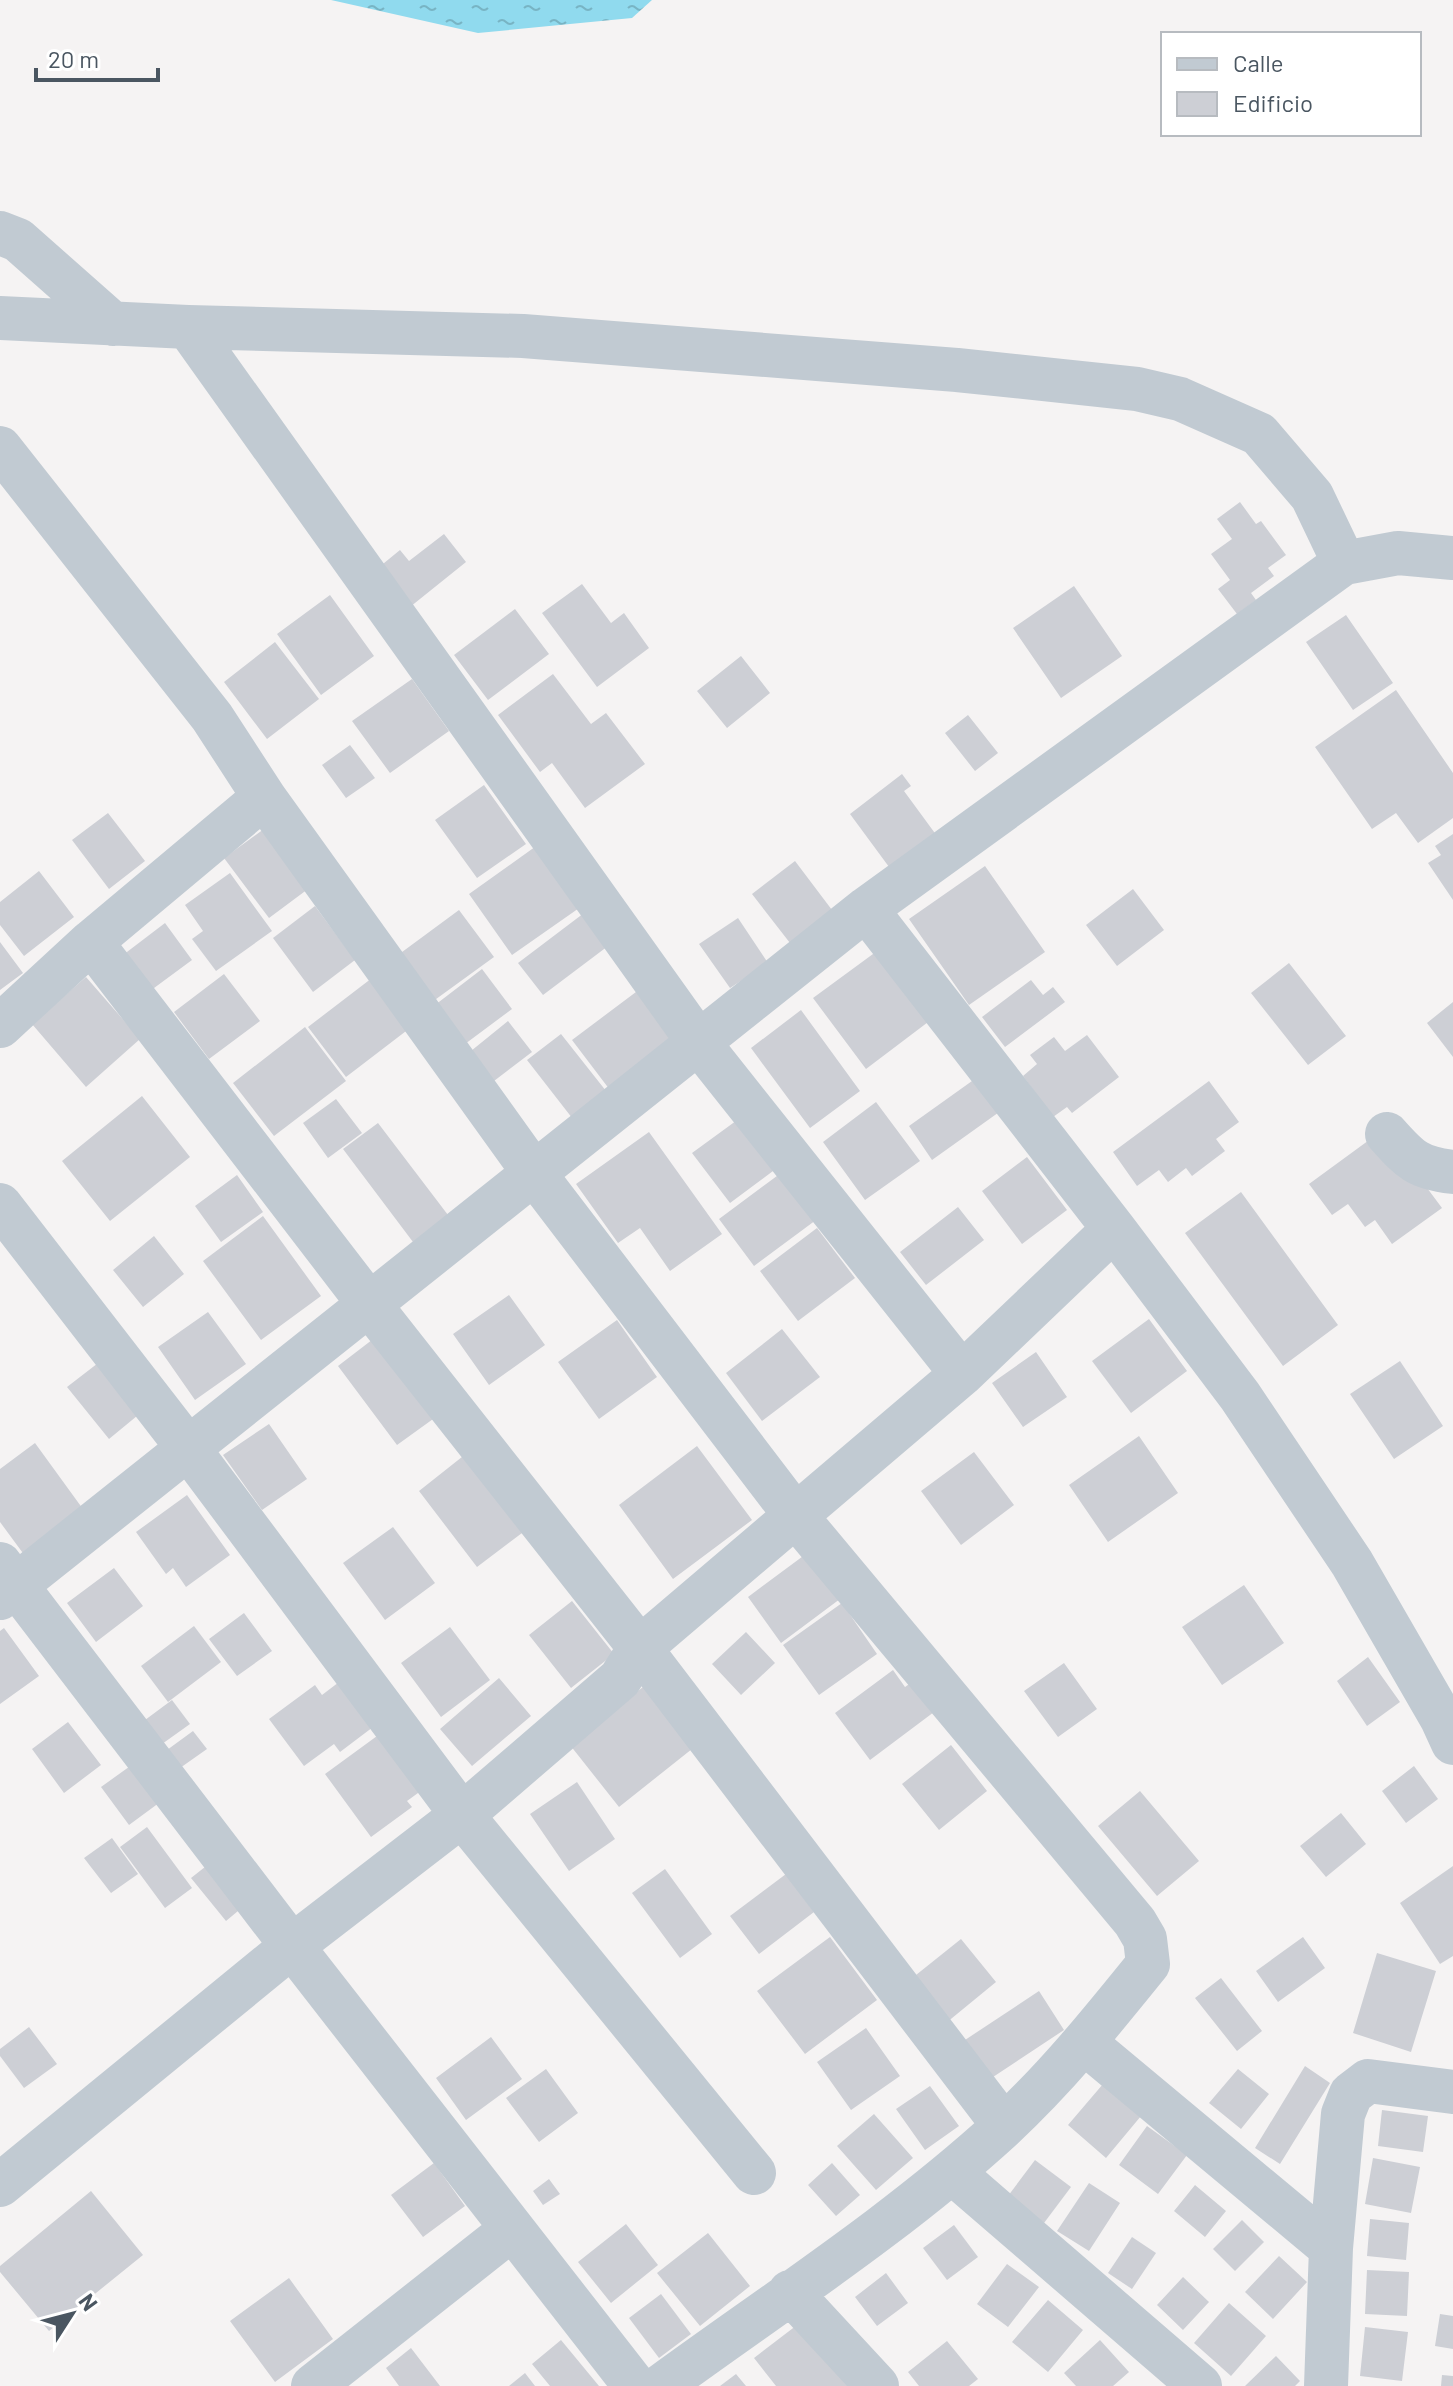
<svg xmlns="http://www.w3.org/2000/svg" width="1453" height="2386" font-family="Barlow,sans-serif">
<defs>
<pattern id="water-ripples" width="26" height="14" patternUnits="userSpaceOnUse" patternTransform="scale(2)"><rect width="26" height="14" fill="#90daee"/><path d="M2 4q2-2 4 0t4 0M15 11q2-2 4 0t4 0" fill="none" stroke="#78b4c4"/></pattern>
</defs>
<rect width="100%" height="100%" fill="#f5f3f3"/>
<path fill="url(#water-ripples)" d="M331,0h321l-20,18 -154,15z"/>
<path fill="#cdcfd5" d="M1240,502l16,22 5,-3 25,34 -18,13 6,8 -23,17 5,7 -19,14 -19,-25 12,-9 -19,-26 21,-15 -15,-20z
M444,534l22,28 -56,45 -32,-39 22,-18 9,11z
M582,584l29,39 13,-10 25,35 -52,39 -55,-74z
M1074,586l48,70 -61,42 -48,-70z
M330,595l44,61 -53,39 -44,-61z
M515,609l34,45 -61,46 -34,-45z
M1346,615l47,68 -40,27 -47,-68z
M275,642l44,57 -52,40 -43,-57z
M741,656l29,37 -43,35 -30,-37z
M553,674l38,50 15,-11 39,51 -60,44 -33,-45 -12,9 -42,-57z
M412,679l37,52 -59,42 -38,-52z
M1396,690l57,83v45l-35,25 -22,-30 -24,16 -57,-82z
M968,715l30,38 -23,18 -30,-38z
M350,745l25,33 -29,20 -24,-33z
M902,774l9,12 -7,5 33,45 -45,35 -42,-57z
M484,785l42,59 -49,34 -42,-58z
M108,813l37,48 -36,28 -37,-49z
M264,829l44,60 -39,29 -45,-60z
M1453,834v66l-25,-37 13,-8 -6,-9z
M539,844l43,62 -70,49 -43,-61z
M795,861l37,49 -42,33 -38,-49z
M985,866l60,86 -76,53 -60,-86z
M39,871l35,46 -50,39 -24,-31v-23z
M230,873l42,58 -56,40 -24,-32 11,-8 -18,-26z
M1133,889l31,41 -47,36 -31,-41z
M315,906l40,54 -42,32 -40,-54z
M459,910l35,47 -62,45 -34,-47z
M588,910l24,33 -69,52 -25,-32z
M738,918l30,45 -38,25 -31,-44z
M165,923l27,37 -42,31 -27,-36z
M0,942l23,31 -23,17z
M888,943l52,70 -74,56 -53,-71z
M1289,963l57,73 -38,29 -57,-72z
M482,969l30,40 -47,35 -30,-39z
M224,974l36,47 -51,38 -35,-47z
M86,977l54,62 -54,48 -54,-63z
M372,978l38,50 -64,49 -38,-50z
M1031,980l12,15 10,-8 12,15 -60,45 -23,-30z
M644,986l41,54 -72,54 -41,-54z
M1453,1002v55l-26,-34z
M801,1010l59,81 -50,37 -59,-80z
M508,1021l24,31 -38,29 -23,-30z
M305,1027l41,54 -72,55 -41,-53z
M561,1034l49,62 -34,27 -49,-63z
M1087,1035l32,42 -47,36 -5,-6 -14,10 -30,-41 14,-12 -7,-9 24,-18 11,14z
M979,1076l23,34 -70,50 -23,-34z
M1209,1081l30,41 -23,17 9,12 -33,25 -6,-8 -18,14 -9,-12 -22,16 -24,-34z
M142,1096l48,61 -80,64 -48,-60z
M336,1099l26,34 -34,25 -25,-35z
M876,1102l44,59 -55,39 -42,-58z
M740,1118l37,50 -47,35 -38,-50z
M378,1123l70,92 -35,27 -70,-93z
M649,1132l73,102 -52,37 -30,-43 -22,15 -42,-59z
M1376,1135l22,14 44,59 -50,36 -17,-24 -10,7 -17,-23 -16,11 -23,-31z
M1027,1157l40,53 -45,34 -40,-53z
M781,1173l35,47 -62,46 -35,-47z
M237,1175l26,37 -42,30 -26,-36z
M1241,1192l97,133 -55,41 -98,-133z
M958,1207l26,33 -58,45 -26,-33z
M263,1216l58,80 -60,44 -58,-79z
M817,1228l38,50 -57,43 -38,-50z
M154,1236l30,38 -41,33 -30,-37z
M509,1295l36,50 -56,40 -36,-51z
M208,1312l38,52 -51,36 -37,-53z
M1149,1319l38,52 -56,42 -39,-52z
M617,1320l40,57 -58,42 -41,-57z
M782,1329l38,48 -58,44 -36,-48z
M381,1333l59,81 -43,31 -59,-79z
M1036,1352l31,45 -44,30 -31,-44z
M102,1360l41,51 -34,28 -42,-52z
M1400,1361l43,65 -49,33 -44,-65z
M269,1424l38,55 -45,31 -39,-55z
M1139,1436l39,57 -70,49 -39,-57z
M35,1443l53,73 -60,44 -28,-38v-53z
M697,1446l55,74 -79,59 -54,-74z
M974,1452l40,53 -53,40 -40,-54z
M467,1453l59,77 -49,37 -58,-76z
M187,1495l43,60 -44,32 -13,-19 -7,6 -30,-42z
M393,1527l42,56 -50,37 -42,-57z
M814,1548l34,45 -67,50 -33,-46z
M114,1568l29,38 -47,36 -29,-39z
M1244,1585l40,58 -62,42 -40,-58z
M572,1601l42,53 -43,34 -42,-53z
M842,1603l35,51 -58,41 -36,-50z
M244,1613l28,38 -35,25 -28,-37z
M194,1626l27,36 -53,40 -27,-36z
M450,1627l40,53 -49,37 -40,-54z
M4,1628l35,48 -39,28v-73z
M746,1632l29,31 -34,32 -29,-31z
M1368,1657l32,45 -33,24 -30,-45z
M1064,1663l33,46 -39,28 -34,-46z
M893,1670l12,17 10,-7 23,29 -68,51 -35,-47z
M499,1678l32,38 -59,50 -32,-37z
M343,1679l34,45 -37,28 -6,-8 -30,22 -35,-47 46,-34 7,10z
M648,1683l49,62 -78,62 -49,-62z
M172,1700l18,24 -28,20 -17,-24z
M68,1722l33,43 -37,28 -32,-44z
M388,1728l41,57 -22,16 5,6 -41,30 -46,-63z
M193,1731l14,18 -27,19 -13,-18z
M951,1745l36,46 -48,39 -37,-46z
M140,1759l27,38 -38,28 -28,-38z
M1414,1766l24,33 -32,24 -24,-32z
M577,1782l38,57 -46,32 -39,-57z
M1140,1791l59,70 -42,35 -59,-70z
M1341,1813l25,31 -40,33 -26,-31z
M147,1827l45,61 -27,20 -45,-61z
M112,1838l26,36 -27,19 -27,-35z
M210,1863l34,43 -18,15 -35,-43z
M1453,1866v90l-13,8 -40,-61z
M665,1869l47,65 -32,24 -48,-65z
M786,1874l28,38 -55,42 -29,-38z
M830,1937l47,63 -72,54 -48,-63z
M1303,1937l22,31 -47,34 -22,-31z
M961,1939l35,43 -50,41 -35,-44z
M1377,1953l59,18 -25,81 -58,-19z
M1221,1978l41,53 -25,20 -42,-53z
M1039,1991l25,39 -74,49 -25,-39z
M29,2027l28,37 -33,24 -24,-32v-7z
M866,2028l34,48 -49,34 -34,-48z
M491,2037l31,42 -56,41 -30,-42z
M1305,2066l25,17 -50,81 -25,-16z
M546,2069l32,44 -39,29 -33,-44z
M1238,2069l31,25 -28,35 -32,-26z
M1103,2084l38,32 -35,42 -38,-33z
M930,2086l29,40 -34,24 -29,-41z
M1382,2110l46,6 -5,36 -45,-6z
M874,2114l39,44 -37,32 -39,-44z
M1147,2126l40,29 -29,39 -39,-29z
M1373,2158l47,9 -9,46 -46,-9z
M1035,2160l36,27 -27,36 -36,-27z
M434,2163l31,43 -42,31 -32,-42z
M832,2163l28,32 -24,21 -28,-31z
M549,2179l11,15 -17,11 -10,-14z
M1089,2183l31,20 -31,48 -32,-20z
M1195,2185l31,26 -21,26 -31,-26z
M91,2191l52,64 -94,76 -49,-59v-6z
M1370,2219l39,4 -3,37 -39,-4z
M1242,2220l22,22 -29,29 -22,-22z
M626,2224l32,41 -47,38 -33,-41z
M954,2225l24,32 -31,23 -24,-32z
M708,2233l42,53 -50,40 -43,-53z
M1132,2237l24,16 -24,36 -24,-16z
M1279,2256l28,26 -34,37 -28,-27z
M1007,2264l32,23 -31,40 -31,-23z
M1367,2270l42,2 -2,44 -42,-2z
M886,2273l22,30 -31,23 -22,-29z
M1183,2277l26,25 -26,28 -26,-25z
M289,2278l44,61 -58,43 -45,-61z
M661,2294l30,40 -32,24 -30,-40z
M1048,2300l35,30 -35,42 -36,-30z
M1229,2303l37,33 -35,40 -37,-33z
M1440,2314l13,2v33l-18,-3z
M801,2322l48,64h-73l-22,-28z
M1365,2327l43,5 -6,49 -42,-5z
M561,2340l38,46h-49l-18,-22z
M1100,2340l29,32 -16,14h-37l-12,-13z
M947,2341l31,38 -9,7h-50l-11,-14z
M411,2348l29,38h-41l-13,-18z
M1276,2356l24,25 -5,5h-50z
M525,2373l10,13h-26z
M736,2374l10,12h-26z
M1442,2375l11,1v10h-12z"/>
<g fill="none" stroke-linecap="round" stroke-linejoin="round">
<path stroke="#c1cad2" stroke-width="44" d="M0,233l18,7 95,84
M0,318l188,9 335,9 434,34 180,19 43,10 79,35 53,62 32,67
M188,327l511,716 263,331
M0,448l212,269 52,80
M866,909l248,320 126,167 112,167 90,156 11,24
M91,942l278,362 271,344 364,478
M0,1026l91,-84 173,-145 270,376 261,342 340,407 10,17 3,25c-46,57 -92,114 -146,164 -105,96 -226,174 -341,258
M1387,1134c23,26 31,34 66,38
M0,1205l188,243 274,367 292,358
M0,1564l292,382 343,440
M0,1598l866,-689 478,-346 54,-10 55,5
M1085,2043l246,205
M952,2172l248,214
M0,2185l292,-239 170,-131 158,-136 20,-31 322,-274 152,-145
M790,2292l87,94
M313,2386l199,-157
M1326,2386l5,-138 12,-134 8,-20 17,-13 85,11"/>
</g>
<rect x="1161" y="32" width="260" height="104" fill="#ffffff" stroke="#b7bbc0" stroke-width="2"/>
<rect x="1177" y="58" width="40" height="12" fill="#c1cad2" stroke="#b7bbc0" stroke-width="2"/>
<text x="1233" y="72" font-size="24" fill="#4a5661">Calle</text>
<rect x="1177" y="92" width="40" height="24" fill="#cdcfd5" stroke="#b7bbc0" stroke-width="2"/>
<text x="1233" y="112" font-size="24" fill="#4a5661">Edificio</text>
<g transform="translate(72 2314) rotate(54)" stroke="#ffffff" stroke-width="6" paint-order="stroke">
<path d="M0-6L14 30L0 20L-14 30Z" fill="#4a5661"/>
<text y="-12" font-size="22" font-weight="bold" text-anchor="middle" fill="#4a5661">N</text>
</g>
<path d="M36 68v12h122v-12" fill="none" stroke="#4a5661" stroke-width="4"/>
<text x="48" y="68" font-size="24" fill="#4a5661" stroke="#ffffff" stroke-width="6" paint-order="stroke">20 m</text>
</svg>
